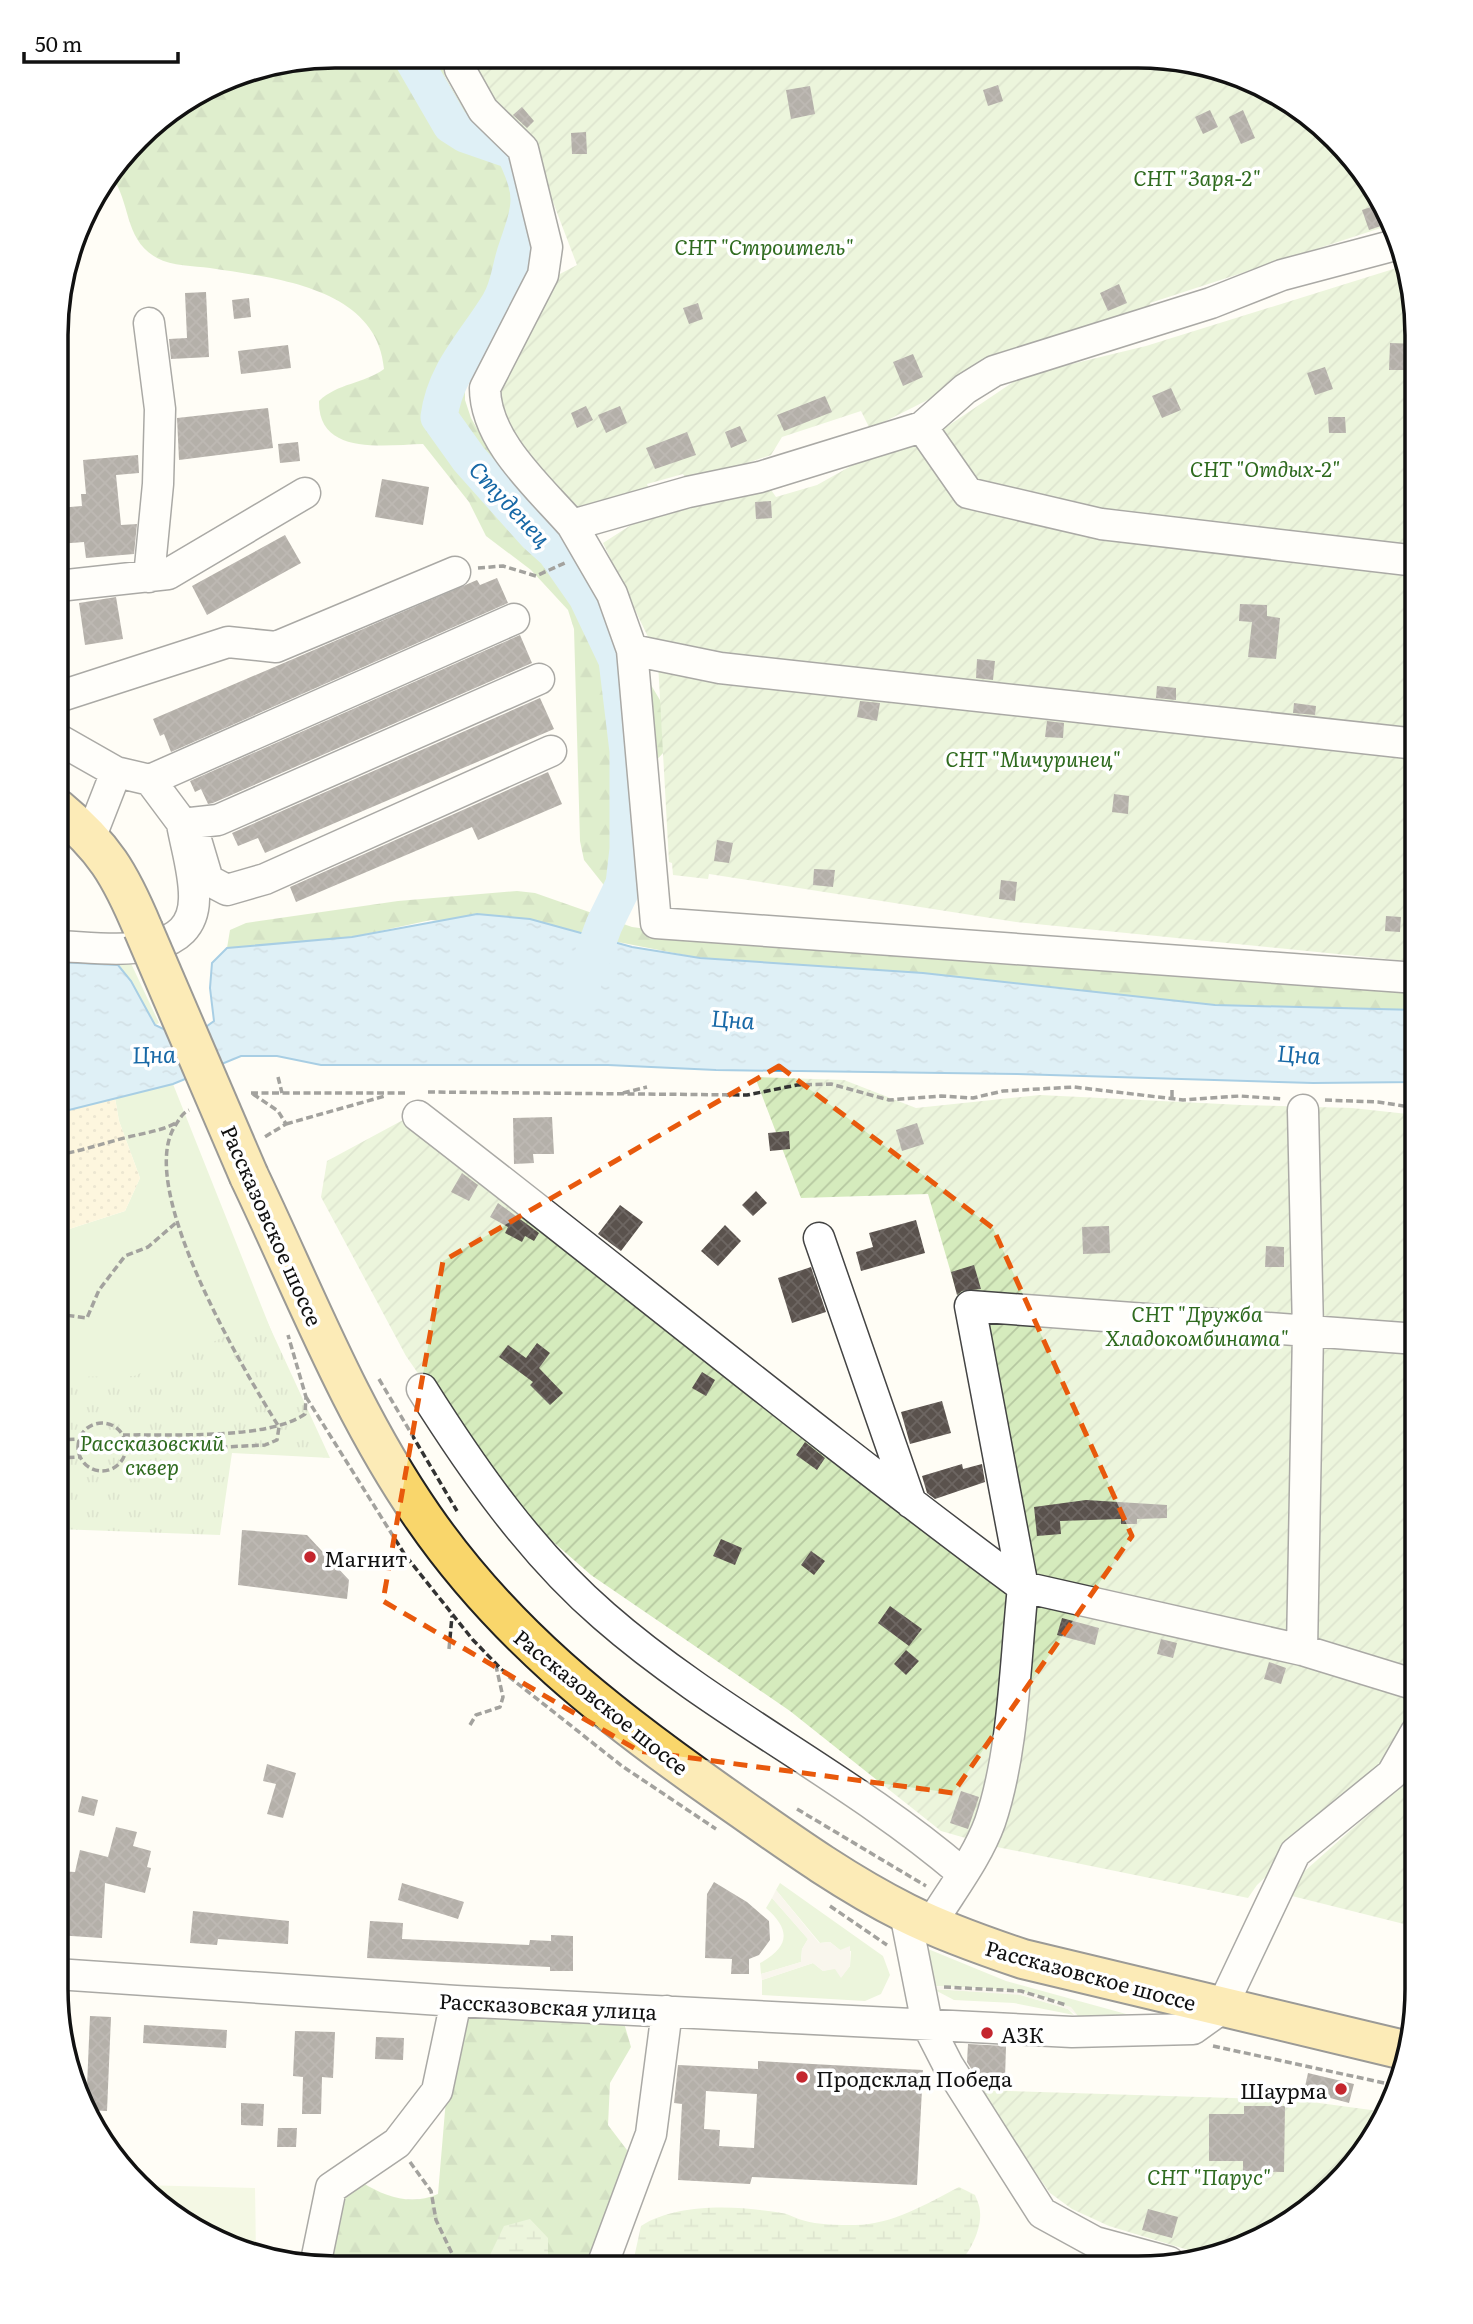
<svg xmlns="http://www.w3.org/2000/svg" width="1473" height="2324" font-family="Literata,serif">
<defs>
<pattern id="forest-firs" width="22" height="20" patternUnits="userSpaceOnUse" patternTransform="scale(1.75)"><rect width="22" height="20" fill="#b9dc9c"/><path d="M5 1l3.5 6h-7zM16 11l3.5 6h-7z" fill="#9ebc85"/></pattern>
<pattern id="wetland-marsh" width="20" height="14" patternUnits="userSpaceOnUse" patternTransform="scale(1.75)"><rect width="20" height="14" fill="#d5ebbd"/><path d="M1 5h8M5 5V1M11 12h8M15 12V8" fill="none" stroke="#b6c8a1"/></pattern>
<pattern id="sand-dots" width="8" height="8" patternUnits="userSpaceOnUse" patternTransform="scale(1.75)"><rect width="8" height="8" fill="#fbeec1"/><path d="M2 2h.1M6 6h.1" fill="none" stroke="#d6cba5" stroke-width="1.8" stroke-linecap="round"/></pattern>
<pattern id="park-tufts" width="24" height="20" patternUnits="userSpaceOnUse" patternTransform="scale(1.75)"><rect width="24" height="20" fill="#d5ebbd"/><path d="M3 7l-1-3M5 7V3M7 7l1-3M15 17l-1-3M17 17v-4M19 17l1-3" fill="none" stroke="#b6c8a1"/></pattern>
<pattern id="garden-furrows" width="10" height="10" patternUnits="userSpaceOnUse" patternTransform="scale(1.75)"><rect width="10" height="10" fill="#d5ebbd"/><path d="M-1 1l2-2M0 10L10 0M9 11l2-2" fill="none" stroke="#b6c8a1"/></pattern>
<pattern id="water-ripples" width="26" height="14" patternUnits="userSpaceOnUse" patternTransform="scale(1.75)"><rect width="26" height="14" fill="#b9e0f7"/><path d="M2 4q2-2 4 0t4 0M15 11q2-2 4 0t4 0" fill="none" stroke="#9ebfd3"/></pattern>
<pattern id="building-cross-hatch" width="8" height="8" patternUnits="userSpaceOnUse" patternTransform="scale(1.75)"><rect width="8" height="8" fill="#5a524d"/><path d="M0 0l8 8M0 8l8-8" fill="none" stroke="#6d6662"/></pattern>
</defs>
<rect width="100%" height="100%" fill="#fffdf5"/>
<path fill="#d5ebbd" d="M57,951l71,6 31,66 -4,2 -24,-44 -59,-20 -15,1z
M173,1084l123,309 -239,14v-174l68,-22 15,-33 -21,-57 -4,-23z
M780,1883l103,73 7,19 -9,19 -16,7 -103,-6v-15l51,-17 10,8 12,-3 6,9 9,-11 1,-15 -11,-1 -10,-8 -10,1 -44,-53z
M772,1898l36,41 -6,10 -1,13 -40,12 -1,-11c31,-17 30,-34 6,-55z
M928,1949l78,32 142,39 -70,-4c-23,-30 -111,-28 -147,-30l-7,-25z
M933,1989l84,5 51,15 6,6 -60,-12 -60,-3z"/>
<path fill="url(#forest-firs)" d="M336,56h104l5,21 43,74 14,13 10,16 6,17 5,55 -7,35 -25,49 -12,13 -14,33v18l6,18 36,64 30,22 46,56 51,120 17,5 19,32 -6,35 -13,14 7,103 -33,21 -18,-1 -23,-29 -4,-19 -6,-212 -6,-19 -37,-40 -45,-34 -17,-34 -46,-58c-39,1 -105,12 -104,-43 19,-18 44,-17 65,-32 -7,-82 -110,-91 -174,-101 -16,-2 -38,-2 -53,-10 -33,-18 -26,-55 -45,-81l39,-51 78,-49z
M517,891l18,2 97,34 73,10 712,55v18l-202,-5 -292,-32 -223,-15 -118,-23 -151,-15 -79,17 -125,11 3,-18 16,-7 152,-22z
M463,2013l100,5 43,7 18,-2 7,24 -21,36 -2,42 19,25 -3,32 -29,84h-47v-28l-58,17 -2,11h-171l7,-68 39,-15c23,14 48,23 75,11l9,-107z"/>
<path fill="url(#wetland-marsh)" d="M959,2187l16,8c2,5 5,11 5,17 2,17 -12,47 -27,55h-321l9,-41c38,-24 98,-20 141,-13 7,1 13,5 20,7 16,5 36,5 53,5 37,0 73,-22 104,-38z
M530,2219l18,19v28h-60l2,-11 14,-29z"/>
<path fill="url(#sand-dots)" d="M115,1098l4,23 21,57 -15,33 -68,22v-120z"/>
<path fill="url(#park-tufts)" d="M266,1319l64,139 -98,-5 -12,82 -163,-6v-152l77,-1z"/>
<path fill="url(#garden-furrows)" d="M471,56l703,2 70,19 63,37 52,51 34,59 -243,79 4,10h-23l-102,36 -159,80 -9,-18 -79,26 -11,18 -83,28 -5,-9 -36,10 2,5 -60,21 -21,-2 -75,-95 12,-47 51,-90 21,-11 -29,-76 -63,-90 7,-5 -19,-27z
M1403,266l14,70v626l-401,-40 -307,-48 -1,5 -35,-4 -1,-12 -3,-1 -12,-218 -8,-5 -46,-96 39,-25 127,-31 7,10 41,-12 70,-39 52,-14 83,-56 124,-30z
M755,1077l89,3 72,28 124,-13 202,10 110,3 65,7 -1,608 -16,41 -62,46 -81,75 -9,13 -251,-51 -56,-16 -151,-120 -199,-136 -49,-43 -53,-56 -83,-120 -85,-159 6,-36 76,-41 336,259 252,199 44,-16 -107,-368 -127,4z
M1416,1767v160l-136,-34 117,-104z
M976,2090l321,10 89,12 -16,32 -49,55 -76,48 -40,8 -96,-29 -37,-17 -22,-16z"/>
<path fill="#e6f2cf" d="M140,2185l115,3 1,66c-45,-12 -83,-37 -116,-69z"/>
<path fill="#f1ede2" d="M776,1890l43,53 11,-1 10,8 10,-4v20l-9,12 -6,-9 -12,2 -10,-8 -51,17 -1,-6 40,-12 1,-13 6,-10 -36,-41z
M931,1986l92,6 48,15 7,9 -10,-7 -46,-14 -89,-6z"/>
<path fill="url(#water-ripples)" stroke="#3f96cf" stroke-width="2" d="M477,914l53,5 102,28 68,11 223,15 292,32 202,5v72l-104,1 -296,-9 -301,-4 -108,-5h-287l-44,-9h-36l-68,28 -116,29v-151l61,3 13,16 24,44 23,11 22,-5 14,-10 -4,-33 2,-25 15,-15 125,-11z"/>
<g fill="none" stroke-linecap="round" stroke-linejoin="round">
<path stroke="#b9e0f7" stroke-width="37" d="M411,56l40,69 14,9 49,17c21,42 18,54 3,97 -7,19 -7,38 -18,56 -23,38 -54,67 -60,113l30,42 67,75 19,17 32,46 30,63 11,91v98l-4,35 -20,41 -22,60"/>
</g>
<path fill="url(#building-cross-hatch)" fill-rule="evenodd" d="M998,85l5,16 -15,5 -5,-16z
M810,86l5,28 -24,5 -5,-29z
M522,107l12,14 -7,7 -14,-13z
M1210,110l8,17 -15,7 -8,-17z
M1243,110l12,28 -14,6 -12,-27z
M586,132l1,22h-15l-1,-21z
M1377,205l7,20 -15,5 -7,-20z
M1119,284l8,19 -19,8 -8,-18z
M206,292l3,65 -38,2 -2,-20 18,-1 -2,-45z
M249,298l2,19 -17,2 -2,-19z
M698,303l5,16 -14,5 -6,-16z
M1390,343l27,1v17h-6l-1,9h-21z
M288,345l3,23 -50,6 -3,-23z
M913,354l10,23 -20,9 -10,-24z
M1325,367l8,22 -18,6 -8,-22z
M1171,388l10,22 -19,8 -10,-22z
M825,396l7,16 -48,19 -7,-16z
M586,406l7,14 -16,8 -6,-15z
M620,406l7,17 -21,10 -8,-18z
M268,408l5,40 -94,12 -2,-42z
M1328,417h17l1,16h-17z
M740,426l7,15 -16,7 -6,-16z
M687,432l9,23 -41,14 -9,-21z
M298,442l2,19 -20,2 -2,-19z
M138,455l1,18 -23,2 5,50 16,-1 -3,30 -48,4 -2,-16 -26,2v-36l24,-2 -1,-12h5l-3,-34z
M382,479l47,8 -6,38 -48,-8z
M771,501l1,17 -16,1 -1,-17z
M285,535l16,28 -94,52 -15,-29z
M497,578l11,25 -337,149 -7,-18 -4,2 -7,-17 324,-139 3,5z
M116,597l7,42 -38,6 -6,-42z
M1240,604l27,1v11l13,2 -4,41 -28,-2 4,-35 -13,-1z
M520,635l12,28 -319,140 -5,1 -7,-15 -6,3 -5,-11z
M977,659l18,2 -2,19 -17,-2z
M1157,686l19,2v12l-20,-2z
M540,698l14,31 -289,124 -7,-15 -20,8 -6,-13z
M860,701l20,2 -3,18 -20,-4z
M1294,703l22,3 -1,9 -22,-2z
M1047,721l17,2 -1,15 -18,-1z
M548,772l14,32 -84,36 -6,-13 -176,75 -6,-15z
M1114,794l15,2 -1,18 -16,-2z
M717,840l16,3 -4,20 -15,-2z
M814,869l21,1 -2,17 -20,-2z
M1001,880l16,2 -2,19 -16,-2z
M1386,916l15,1 -1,15 -15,-1z
M552,1117l2,37h-21l1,9 -20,1 -1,-46z
M917,1123l7,21 -22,7 -6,-21z
M789,1131l1,18 -20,2 -2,-18z
M462,1173l16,12 -9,16 -18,-9z
M756,1191l11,12 -14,13 -11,-11z
M498,1203l41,30 -5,8 -9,-5 -3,6 -17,-9 3,-6 -18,-10z
M620,1205l23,17 -22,29 -23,-17z
M916,1220l9,33 -64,18 -5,-19 17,-5 -4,-14z
M725,1225l16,16 -23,25 -17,-15z
M1109,1226l1,27 -27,1 -1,-27z
M1266,1246l18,1v20h-19z
M974,1265l7,24 -19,2 -5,4 -6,-23z
M811,1267l15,45 -34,11 -14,-45z
M537,1343l13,10 -11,15 24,25 -13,12 -20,-20 3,-3 -34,-25 9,-12 18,13z
M702,1372l13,8 -9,16 -14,-8z
M942,1401l9,32 -41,11 -9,-32z
M805,1442l20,16 -8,12 -21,-15z
M962,1464l1,5 19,-5 3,18 -50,17 -8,-6 -5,-17z
M1086,1500l81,5v13l-30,1v5h-16v-5l-61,2 1,13 -24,2 -3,-29z
M242,1530l65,5 42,45 -2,19 -109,-14z
M721,1539l21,9 -7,17 -22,-9z
M811,1551l14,10 -11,14 -13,-10z
M890,1606l32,23 -13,17 -31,-23z
M1062,1618l37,10 -4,17 -38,-10z
M1161,1639l16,4 -4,15 -16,-4z
M906,1650l13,11 -13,14 -12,-11z
M1269,1662l17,6 -5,16 -17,-5z
M267,1764l29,9 -13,45 -16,-4 9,-30 -13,-3z
M961,1791l18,6 -11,32 -18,-6z
M82,1796l16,4 -4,16 -16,-4z
M116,1827l21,5 -4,14 18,5 -4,16 4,1 -6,25 -40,-10 -3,55 -46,-3v-64l19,1 5,-22 28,7z
M714,1882l33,20 22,19 1,19 -11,15 -10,4v15h-18l1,-15 -27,-1 2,-64z
M402,1883l62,19 -6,17 -60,-19z
M193,1911l96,10 -1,23 -70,-5 -1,6 -27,-2z
M370,1921l33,2 -1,16 127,6 1,-5 21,1v-6l22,1v35h-23v-4l-183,-9z
M90,2016l21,1 -4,94 -21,-1z
M144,2025l83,5 -1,18 -83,-5z
M295,2031l40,1 -2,46 -11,-1 -1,37h-19l1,-37 -10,-1z
M376,2037l28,1 -1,22 -28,-1z
M968,2044l38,2 -1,33 -28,-1 -10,-16z
M758,2061l165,9 -6,115 -165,-8 -2,7 -72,-4 4,-76 -8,-1 4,-38 80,4zM706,2091l51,3 -3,54 -35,-2 1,-16 -16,-1z
M1308,2073l46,11 -5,19 -45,-12z
M241,2103l23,1 -1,22 -22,-1z
M1244,2106h41l-1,66 -41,-1v-10h-34v-47h35z
M278,2128h19l-1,19h-19z
M1148,2209l30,8 -6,21 -30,-8z"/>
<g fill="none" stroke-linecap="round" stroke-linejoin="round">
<g stroke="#444" stroke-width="33">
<path id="minor" d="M458,56l2,13 23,41 40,39 24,98 -4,28 -58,113c0,53 54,99 87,137l116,-33 72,-15 162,-50 43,-38 29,-18 217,-68 71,-28 117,-31
M149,323l11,86 -2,75 -9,93
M922,427l46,66 133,31 316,37
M572,525l40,69 20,56 88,18 697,76
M58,586l110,-12 137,-81
M632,650l24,273 761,55
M58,697l170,-55 48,5 179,-75
M58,739l58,33 34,8 47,63 11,37 19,10 38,-11 286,-128
M150,780l364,-161
M91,836l25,-64
M57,946c44,1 136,18 137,-47 1,-24 -8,-52 -12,-75l36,-4 321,-141
M418,1116c202,156 400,319 605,471 -8,75 -9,164 -33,235 -13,36 -39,69 -59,102
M819,1238l92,265
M422,1389c51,81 109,164 182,227 111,97 246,161 357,256
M1302,1650l6,-319 -5,-221
M1416,1685l-114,-35 -279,-63 -53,-281 447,33
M905,1913l22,111 21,41 94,148 53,29 74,20
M56,1974l400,27 616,31 121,-3 28,-20 74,-156 97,-79 24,-42
M315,2266l16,-78 66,-45 40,-52 19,-90
M602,2266l49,-132 16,-123"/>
</g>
<g stroke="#222" stroke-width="42">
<path id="major" d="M58,809c46,38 62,65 85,120
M249,1176c55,115 101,236 174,341 80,116 182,196 296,276 60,42 121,87 187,120 38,19 78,33 117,46l385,92"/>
</g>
<path stroke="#333" stroke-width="3.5" stroke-dasharray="7 3.5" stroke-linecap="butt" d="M478,568l25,-2 33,10 31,-14
M278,1077l4,16
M1172,1090v8
M428,1092l319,3 50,-10 34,-1 58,16 52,-4 32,2 30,-7 71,-4 109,13 57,-4 42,3
M251,1093h155
M623,1093l24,-6
M253,1094l25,17 8,13 -23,14
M1325,1100l53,2 39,6
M286,1124l99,-28
M57,1155c25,-4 47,-12 71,-18 17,-4 32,-6 48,-14
M57,1314l30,4 12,-28 26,-34 23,-9 30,-26
M379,1379l78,132
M306,1397l99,158 68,85 35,36 114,90 94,63
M78 1447a24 24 0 1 1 48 0a24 24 0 1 1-48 0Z
M123,1435c48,-1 145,5 182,-21l1,-17 -18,-62
M57,1440l22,-1
M126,1452l139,-7 12,-5 2,-13c-35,-56 -144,-239 -104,-301 4,-6 7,-13 14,-16
M57,1458l22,-1
M449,1649l3,-33
M470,1725l6,-10 24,-8 3,-10 -7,-31
M797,1809l129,77
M830,1906l57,39
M944,1987l77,4 45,14
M1213,2046l185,40
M410,2162l21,29 5,29 22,46"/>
<use href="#minor" stroke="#fff" stroke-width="30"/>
<use href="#major" stroke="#f9d66b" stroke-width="38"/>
<g stroke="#222" stroke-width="42" stroke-linecap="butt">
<path id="major-bridge" d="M143,929l106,247"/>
</g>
<use href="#major-bridge" stroke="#f9d66b" stroke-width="38"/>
</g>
<path d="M0 0H1473V2324H0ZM779,1066l214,162 139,308 -179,257 -314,-42 -256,-150 60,-340z" fill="#fffdf5" fill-opacity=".55" fill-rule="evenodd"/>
<path fill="none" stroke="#e8590c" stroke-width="5" stroke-dasharray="14 9" stroke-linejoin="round" d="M779,1066l214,162 139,308 -179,257 -314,-42 -256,-150 60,-340z"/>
<g fill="#c4262e" stroke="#fff" stroke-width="2.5">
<circle cx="310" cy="1557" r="7"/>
<circle cx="987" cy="2033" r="7"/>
<circle cx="802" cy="2077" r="7"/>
<circle cx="1341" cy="2089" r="7"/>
</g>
<g text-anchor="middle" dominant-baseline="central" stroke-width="7" stroke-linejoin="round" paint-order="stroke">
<g font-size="21" font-style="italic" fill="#2f6b1f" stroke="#fff">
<text x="1197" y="176">СНТ "Заря-2"</text>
<text x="764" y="245">СНТ "Строитель"</text>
<text x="1265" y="467">СНТ "Отдых-2"</text>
<text x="1033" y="757">СНТ "Мичуринец"</text>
<text x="1197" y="1312">СНТ "Дружба<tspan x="1197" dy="24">Хладокомбината"</tspan></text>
<text x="152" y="1441">Рассказовский<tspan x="152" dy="24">сквер</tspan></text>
<text x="1209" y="2175">СНТ "Парус"</text>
</g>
<g font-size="21" fill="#111" stroke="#fff">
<text transform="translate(273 1225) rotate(66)">Рассказовское шоссе</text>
<text transform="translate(602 1701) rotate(39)">Рассказовское шоссе</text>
<text transform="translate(1091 1974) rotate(15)">Рассказовское шоссе</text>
<text transform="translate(548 2005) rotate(3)">Рассказовская улица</text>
</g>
<g font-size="21" fill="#111" stroke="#fff" text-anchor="start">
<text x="324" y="1557">Магнит</text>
<text x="1001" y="2033">АЗК</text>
<text x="816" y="2077">Продсклад Победа</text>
<text x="1327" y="2089" text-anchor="end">Шаурма</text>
</g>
<g font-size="23" font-style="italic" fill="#1768a6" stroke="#fff">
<text transform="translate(511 503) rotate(47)">Студенец</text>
<text transform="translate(733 1018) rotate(4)">Цна</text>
<text transform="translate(154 1053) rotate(-1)">Цна</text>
<text transform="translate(1299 1053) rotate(4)">Цна</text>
</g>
</g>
<path d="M0 0H1473V2324H0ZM335 68H1138A267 267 0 0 1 1405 335V1989A267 267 0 0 1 1138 2256H335A267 267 0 0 1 68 1989V335A267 267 0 0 1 335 68Z" fill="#fff" fill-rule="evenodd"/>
<path fill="none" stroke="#111" stroke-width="3.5" d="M335 68H1138A267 267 0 0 1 1405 335V1989A267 267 0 0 1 1138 2256H335A267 267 0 0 1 68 1989V335A267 267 0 0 1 335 68Z"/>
<path d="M24 52v10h154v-10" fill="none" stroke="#111111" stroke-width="3.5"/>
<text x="35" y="52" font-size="21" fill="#111111" stroke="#ffffff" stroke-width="5" paint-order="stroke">50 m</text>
</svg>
